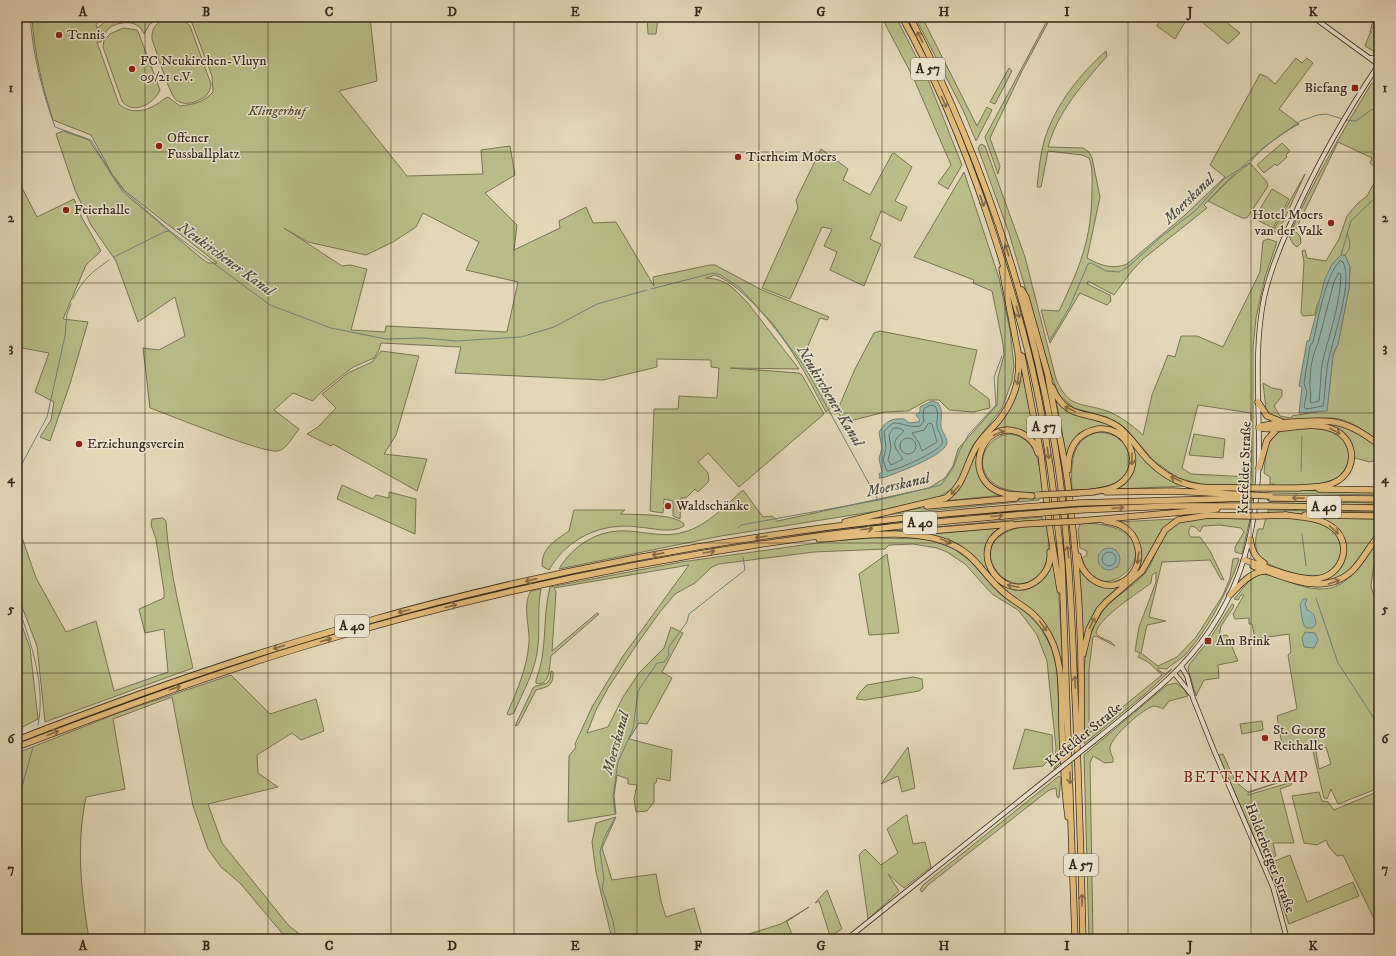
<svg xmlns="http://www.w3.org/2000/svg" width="1396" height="956" font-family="'IM FELL DW Pica',serif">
<rect width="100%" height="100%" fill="#e3d7b7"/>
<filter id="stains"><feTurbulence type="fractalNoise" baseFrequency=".005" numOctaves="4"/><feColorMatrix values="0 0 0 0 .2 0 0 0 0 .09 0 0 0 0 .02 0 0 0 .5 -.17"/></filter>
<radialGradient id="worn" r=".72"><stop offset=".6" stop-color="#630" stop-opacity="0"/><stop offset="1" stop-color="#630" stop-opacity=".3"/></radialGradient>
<path fill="#babd8a" stroke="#787252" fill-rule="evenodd" d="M32,17h73l-9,7 1,4 15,-11h48l-10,7 -6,10c-6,-14 -20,-13 -32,-8 -4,2 -6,7 -10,9h2l-3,7h-4l22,62c11,10 26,8 38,0 4,-2 6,-5 11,-7l12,9c14,-2 23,-3 33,-14l-1,-16 -20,-53 -11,-6h189l7,64 -38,10 68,85 76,-2 -2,-24 29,-4 5,29 -30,18 32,32 -3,25 46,-22 -1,-7 27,-14 7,16 23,-1 38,64 -1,-9 57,-12h5l47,25 67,27 -2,3 -7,-2 -16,37 28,52 -6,5c-10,-18 -19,-37 -30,-54 -17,-27 -51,-71 -81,-83l-9,3c21,1 27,10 41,24l52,67 -69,-1 69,5 3,2 22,39 -85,73 -31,-34 -10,9 10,11 1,8 -11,11 -3,-3 -9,9h-5l-1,21 -7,-3v-15l-9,-2 -1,14 -13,-2 4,-102h24l1,-13 38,2 2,-30 -8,-1v-7l-54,-1v8l-54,13 -148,-7 6,-26 -80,-4 -2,7 -5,8 -21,9 -33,26 -7,8 -20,-8 -19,17 25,19c-6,7 -12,20 -21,22 -14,3 -108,-36 -128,-43l-7,-60 16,2 26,-14 -10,-39 -37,25 -22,-61 -25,-36 -16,-35 -19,-56 7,-3 26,9 34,52 78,66 7,5h9l-92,-72 -13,-17 -21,-39 -38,-15c-11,-34 -19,-68 -21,-103zM423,213l56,29 -13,28 52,12 -11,50 -121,-6 -1,6 -34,-2 16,-61 -17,-4 -8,1 -58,-38 24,14 58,13 27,-13 23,-15z
M647,17h11l-2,17h-8z
M883,17h13l33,65 33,83 -14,24 -10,-6 13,-18 -37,-86 -32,-61z
M915,17h7l55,109 10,-19 5,3 -16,31 -13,-31z
M1049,17h2l-29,54 -32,67 10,28 -2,8 -13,-37z
M1161,17h27l-13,22 -18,-13z
M1196,17h24l20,16 -12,11z
M1374,17l-1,12 4,-12h2v34l-4,1 -10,-6 5,-13 2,-1h-2z
M178,18l7,3 5,5 21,58c-1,8 -4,13 -12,16 -7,4 -16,5 -23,0 -7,-7 -20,-50 -24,-61 -1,-17 12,-20 26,-21z
M123,28l14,2 2,4 21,56c-5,13 -27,26 -38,11l-19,-54 1,-7 6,-6z
M1106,51l1,5c-24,28 -49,55 -59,91l35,1 6,4 3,6 8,39 -13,61c13,7 25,12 40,6l58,-49 40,-38 -15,-12 50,-91 7,3 8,7 21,-26 6,5 5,-5 6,5 -34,46 20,15c-31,16 -71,55 -95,81l3,3 -64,51 -12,13 -17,23 -26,-14 -1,3 23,11 1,6 -4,4 -27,-12 -30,50 -9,-33 18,1c21,-45 33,-71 33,-123 0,-9 1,-21 -3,-30l-7,-3 -34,-4 -7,36h-4c2,-16 3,-33 8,-49 11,-34 35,-64 61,-87z
M1009,68l3,3 -17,33 -5,-2z
M1379,79v91l-9,-7 2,-5 -34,-16 -43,89 5,5 1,7 -4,4 -4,-3 -4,-8c23,-54 53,-103 82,-152z
M1282,143l8,8 -4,4 1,2 -10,9 -2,-2 -11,9 -7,-8z
M981,144l4,2 40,111 31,122c13,30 24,23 51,32 13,5 25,14 36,24l9,-40 16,-40 7,2 6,-21h16l26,11 37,-75 3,-31 5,-2 9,3 -12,35 -9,41 -3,29v138h-49l-26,-7 -24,-17 -30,-34 -17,-10 -33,-9 -15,-13 -9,-23 -41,-139 -31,-85zM1198,405l53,8v64l-60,-3 -9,-6z
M821,149l27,20 -5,11 27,15 22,-41 2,-1 18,14 -17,34 12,6 -6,14 -20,-10 -11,28 11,5 -17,42 -34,-16 7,-18 -13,-6 8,-17 -10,-2 -32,72 -28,-11 36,-80 -2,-8z
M1250,163l17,19 1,4 -21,32h-5l-34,-17 22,-22z
M964,172l35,106 11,52 4,36 -2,15 -10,27 -29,37 -15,37 -5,6 -14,9 -55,13 -163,26 -162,33c14,-24 40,-40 68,-38 20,1 38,7 57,1 23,-6 42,-27 59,-42l20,27 9,-1 6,5 151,-33 16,-10 8,-12 5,-17 39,-44 1,-28 6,-22 -1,-11 -11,-53 -19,-8 1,-3 -60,-23z
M1305,174l-27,59 -5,-2z
M1379,174v267c-13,-9 -24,-18 -40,-22 -21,-5 -60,10 -73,-10l-3,-26 9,5 10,2v6l-8,10 6,10 11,2 1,-2 35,-6 6,-55 5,-11 11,-56 1,-21 -5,-12 -28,50 -2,10 -12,1 -2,-3 3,-51 -2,-11 3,-1 2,8 19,3 13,-22 8,-23 10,-12 10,-8z
M17,178l20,39 37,-18 8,19 19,33 -15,14 -23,54 25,3 -18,62 -20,57 -10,-4 11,-17 3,-18 -19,-10 14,-39 -32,-6z
M1272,189l17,10 -16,29 -14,-7 -4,-4z
M880,331l97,19 -8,34 20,15 1,9 -17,4 -24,-2 -10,-10h-11l-20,11 -23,1 -43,11 -4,-14 17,-40 19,-36z
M381,351l38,5 -23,79 -12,19 43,5 -10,32 -84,-47 -2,2 -24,-12 11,-7 18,-19 -14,-14 26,-21 24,-11z
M1022,367l15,77 -27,-15 -26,13 -5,30 25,23 -61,6 15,-10 6,-9 10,-30 34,-43z
M1056,400l10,9 39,13 17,9 18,20 45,35 -69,3 15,-15 1,-26 -4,-8 -7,-7 -14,-6 -17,2 -10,5 -13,26z
M1321,422l26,4 32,21v12l-9,3 -15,-4 -3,-10 -18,-20 -68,-2z
M1308,428c11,1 21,1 30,7 18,12 12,37 -6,46 -18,8 -42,4 -62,5l4,-2h-4v-7l-6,-4c3,-36 6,-45 44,-45z
M1099,432c7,1 14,2 20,7 14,10 14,34 -2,43 -15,8 -30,7 -45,8 -1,-24 -2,-52 27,-58z
M1010,434c29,4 30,34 33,58 -16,1 -37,1 -50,-9 -21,-17 -8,-47 17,-49z
M1194,434l31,5 -2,19 -34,-3z
M342,485l31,14 3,-4 13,3v-6l27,7 -1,35 -78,-35z
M1271,490l108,2v3l-108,-2z
M1039,498v2l-155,15c50,-11 104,-15 155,-17z
M1270,501l109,2v2l-110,-2z
M574,510h51l-5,4c15,1 53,-1 64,10v2c-13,8 -31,2 -46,1 -36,-5 -71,11 -89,43l-7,-4c0,-19 13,-25 27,-35z
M1268,510l111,2v3l-111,-2z
M1042,517v3l-171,13z
M163,518l3,3c3,49 16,99 27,147l-148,54 -8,-76 -20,-52v-71l19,55 30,54 30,-11 18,70 54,-19 -4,-43 -19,4 -6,-24 25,-11v-7l-8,-52 -5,-14 1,-6z
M1200,518l50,1 -8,35 -7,-2v-5l9,-15 -3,-4 -21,-3 -17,1 -3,6 -5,-5 -4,-1c-3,5 -3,7 0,11h9l10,14 14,29 -3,-1 -11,-19 -48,2 -13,55 17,4 -19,4 -6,28 17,13 19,-9 19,-20 27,-42 7,-17 3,-19 4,-1 2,1 -1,4c-13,33 -29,64 -52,91 -7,7 -13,9 -19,15l-9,-1v2l7,4 7,-5 -27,25 -61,50c0,-41 -7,-99 19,-133 12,-16 31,-24 43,-39 11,-15 13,-42 33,-50 6,-2 14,-3 21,-4zM1156,572v10l-17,45 -4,24 5,2 -2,4 10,5 14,13 -69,56 -4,1v-63l4,-32 3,-1 19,10c-5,-7 -14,-6 -19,-13 2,-15 42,-40 55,-50l1,-8z
M1266,518c19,-2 50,-1 65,12 17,13 11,41 -10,45 -16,4 -36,-4 -50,-10 -16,-7 -18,-21 -13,-36h5z
M1317,518l62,1v15l-20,26 -17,17 -23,7 -21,-5c33,-5 48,2 46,-39z
M1175,519l-15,14 -16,33 -25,22 -32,41 -4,12 -4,-71 9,10 17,6 28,-12 6,-32 -8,-12 -14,-8z
M1088,523c103,7 11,101 -6,35l5,-3v-4l-7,-3 -2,-17 2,-7zM1105,549l11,1 2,17 -10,2z
M1048,525c0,13 2,28 -3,40 -20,48 -81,-7 -42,-31 14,-9 30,-7 45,-9z
M1001,528l-7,7 -7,24 12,23 29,5 23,-23 3,2 5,31 4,71 -2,-11h-2l-14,-31 -43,-37 -34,-37 -14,-10 -24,-8z
M874,538l54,1 25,9 17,13 30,33 25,17 16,17 11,21 5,21 4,92 -7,7 2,-21 -9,-87 -10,-26 -11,-15 -8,-10 -26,-16 -27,-30 -18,-12 -10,-4 -24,-4 -24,1 -4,4 -71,3 -95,12 -7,3 -17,16 -20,11 -15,18 -23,32 -29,44 -12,22 -9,23 21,-6 15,-30 16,-24 25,-25 7,-21 12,6 -21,39 10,6 -25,46 -8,-1 -10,16 43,11 -2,31 -13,-3 -1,5h-2v19l-7,9 -11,1 -2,-13 3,-14 -9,-1v-5l-11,-4 -3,21 2,18 -48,8 1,-66 7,-9 -1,-3 17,-37 31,-51 66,-91 -135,23 2,4 -4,59 45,-38 2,1 -48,42c-2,10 0,31 -15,27v-3c12,-30 6,-62 14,-93l131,-25 151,-21z
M1379,541v15l-5,7 -3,23 8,27v175l-41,16 -7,-15 -4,10 -3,-1 -13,-55 -29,2 -5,-29 20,-7 -9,-54 3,-3 -2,-18 -34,5 -3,-15h-3v-6l-14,1 -2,-5 11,-19h-3l-3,5 -4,-1 15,-18 11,-7c12,0 24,6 35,10 50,17 57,-12 84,-43zM1326,747l5,17 -12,5 -3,-18z
M887,554l12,79 -30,2 -10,-61z
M541,589c-4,19 -1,38 -3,57 -2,24 -15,45 -24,67l-5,2 -2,-1c10,-24 20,-45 22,-71 1,-16 -7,-38 2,-52z
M1232,604l2,1 -1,3 -12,18 -2,10 8,-1 11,26 -20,4 1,13 -15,2 -8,16 -8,-27 1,-4 20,-25z
M17,612l13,36 8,71 -21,11z
M551,671l2,1c1,14 -6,15 -17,18l-18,35 -3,1 18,-38 3,-2 11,-3 3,-4z
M231,675l39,39 46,-15 8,32 -23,9 -9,-7 -35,22 1,18 20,14 -70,17 14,39 67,83 17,13 -8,-2 -2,2h-9l-47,-56 -19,-16 -13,-18 -15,-43 -21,-109 -59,22 12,70 -39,8c-10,49 -5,93 3,142h-72v-186l104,-41z
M913,677l9,2 1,9 -4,3 -54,9 -9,-1 4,-7 7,-7z
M1176,683l8,6 4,7 -19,5 -6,8c-4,-2 -8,-4 -12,-2 -10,4 -39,29 -41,40 -1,5 4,10 3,15l-8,1 -12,-7 -3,7 3,176h-4l-5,-184 83,-70z
M1262,721l1,9 -21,4 -2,-10z
M1025,729l27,6 1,20 -10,11 -30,3z
M908,747l7,41 -13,4 -4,-16 -17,8z
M1223,754l12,27 13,11 41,-13 -41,14v2l44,-13 -1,3 -11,4 14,54h-21l3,13 -9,3 -4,-1 -44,-101v-2z
M1059,776l2,2 -2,20 -2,-1 -1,-9 -7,2 -121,95 -6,7 -2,-2 3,-5z
M1379,791v138l-36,-74 -6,1 -8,-9 -3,-7 -9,5 -13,-2 -12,-47 27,-4 3,9 6,1 6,8z
M906,815l2,1 -1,1 6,27 12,-2 6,25 -27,21 -16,-14 11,17 -31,28 -9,-64 6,-6 16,16 17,-12 -11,-24z
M616,817l-14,31 10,32 44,-6 5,27 5,16 28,-9 9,31h-91l-16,-67 -4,-30 4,-19z
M1290,855l17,47 46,-20 6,14 -70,28 -22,-60z
M827,890l15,39 -12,7 -11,-35 -4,2z
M809,907l-23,15h1l7,17h-61l48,-15z"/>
<path fill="#95b9b0" stroke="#6f7f74" d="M1341,255h4l5,12 -1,21 -11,56 -5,11 -6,56 -28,2 3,-26 -3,-1 8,-45h2l16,-62 7,-15z
M932,401l6,2c6,9 2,15 3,24 1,5 6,10 6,15 0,13 -49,30 -61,35l-7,1 1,-2 -1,-2 3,-2 -3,-13 3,-11 -3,-16c7,-11 12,-14 25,-13l5,4 9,-1 2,-2 -4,-5 4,-3v-5z
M1098 559a11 11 0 1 1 22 0a11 11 0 1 1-22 0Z
M1303,599h4l-2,5 2,6c7,3 8,6 9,14l-4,4h-6c-5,-6 -4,-15 -6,-23z
M1305,632l10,1 3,7 -4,8 -10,-1 -2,-9z"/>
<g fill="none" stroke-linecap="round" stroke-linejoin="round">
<path stroke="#667065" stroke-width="1" d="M1340,261l3,1c10,19 -8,70 -13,92 -5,16 -4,35 -7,52l-17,3 -2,-2 3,-15 -3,-9 6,-37 3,-4c5,-21 12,-67 27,-81z
M1339,273l2,2c-1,26 -9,52 -16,77 -5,15 -4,33 -6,49l-7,2 -2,-1c2,-8 -1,-15 0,-22 0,-12 3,-26 8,-37l16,-61z
M931,405l4,1c5,9 1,13 2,21 1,5 7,12 5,17 -4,8 -46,27 -55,27l-4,-11 3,-12 -2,-17 9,-8c11,0 15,5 27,3l4,-5 -1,-5 1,-7z
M929,423l3,1 5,18 -15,9 -3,-8 -7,-10 12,-3z
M894,428h5l5,3c-2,3 -5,4 -7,7 -6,8 2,15 6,21l-12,6 -3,-5 3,-12 -2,-13z
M900 446a8 8 0 1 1 16 0a8 8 0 1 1-16 0Z
M1102 559a7 7 0 1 1 14 0a7 7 0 1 1-14 0Z"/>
<path stroke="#6f7f74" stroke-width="1" d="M30,17c3,38 12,74 25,110l36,13 21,35 12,16 46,40 100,74 61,23 55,11 37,-1 33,3 65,-4 33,-10 43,-23 50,-14
M1346,120l10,1 15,-11 8,-2
M1341,255l10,-34 28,-27
M1345,255c6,-5 6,-13 2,-21
M114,257l50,-25 5,-1
M651,289l62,-16 8,2 19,13 32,35 17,23 16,21 73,133
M73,299c10,-20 18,-26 36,-39
M1050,340l19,-32 19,-44 3,-1 15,8 13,1 10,-6 32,-29 34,-26 29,-32 24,-15 15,-16 37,-27 18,-6 8,-1 17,5
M1301,471l1,-35
M17,473l30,-56 18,-81 2,-22 4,-10
M738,528l3,-3 138,-25 62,-15 12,-17 7,-18 9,-16 27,-29 -2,-28 8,-21
M1302,534l4,32
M1316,598l22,65 41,63
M17,605c14,35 29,82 21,120
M17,805l16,-58
M615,813l-2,-17 5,-34 15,-33 5,-38 19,-28 7,-1 5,-7 -1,-7 19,-26 2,-8 56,-44 -2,-13
M615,818l-11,20 -4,14 4,27 -2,9 11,33 3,18"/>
<g stroke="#36281a" stroke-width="5.5">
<path id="secondary" d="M1313,17l66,48
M17,19l1,-2
M1370,58l9,-1
M1181,666l6,10 6,22 22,55 58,134 14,52
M1174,673l17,21
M1094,741c25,-20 50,-40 74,-62 68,-64 91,-140 91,-232 0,-50 -5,-100 5,-149 6,-28 17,-54 29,-80 24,-54 53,-105 86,-154
M847,939l206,-165"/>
</g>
<g stroke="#36281a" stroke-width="7">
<path id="highway" d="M902,17c35,63 62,129 85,197 17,51 33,102 45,154 15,65 23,131 30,197l13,374
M910,17c68,132 116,271 143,418 14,78 18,158 21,237 4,89 7,178 9,267
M1022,290l4,7 23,82
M1022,356l19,99 9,75 10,60
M1048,376c6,39 17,78 21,117 10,81 14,164 12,245
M1052,387c15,36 38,22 65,39 13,9 20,22 31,34 10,10 24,20 38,24 17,6 38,3 55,4
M1258,402l9,14 13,5
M1259,427c10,-4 23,-4 34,-5 40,-2 53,-3 86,23
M1259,428c24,4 49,-8 73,1 22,8 27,37 7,51 -12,8 -28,7 -42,8
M1259,468l8,-28 10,-11
M1068,470c0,-14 4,-30 18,-37 35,-19 66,31 32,52 -8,5 -18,6 -27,7
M1270,488h30
M1319,489l60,1
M1106,492l67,-1 77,4
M1078,493l16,-1
M1032,496c-8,-1 -17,-1 -25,-2 -49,-10 -27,-79 14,-61 8,4 15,11 17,20
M1270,498l109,1
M1079,503l171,-5
M927,506l89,-8
M1269,506l110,2
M1079,510l92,-4h78
M1206,515l44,1
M1305,515l74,1
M1259,516l28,-1
M1080,521l137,-12
M845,522l101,-24c18,-13 19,-31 29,-49 6,-12 16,-19 24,-29 16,-20 22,-43 19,-68l-16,-83
M1042,523c-13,1 -29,0 -40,7 -37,22 3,78 37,49 8,-7 12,-17 11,-27
M917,532l95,-8
M819,539c44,-3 110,-15 147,14 13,10 21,24 33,35 14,15 32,19 45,39 21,29 17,69 18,103 1,29 2,58 6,87
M1250,539c2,11 4,18 14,24
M1078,556c5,26 35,41 54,18 12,-15 7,-39 -10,-48 -5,-3 -11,-4 -17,-5
M1244,560c21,6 50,20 71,19 29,-2 40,-39 14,-54 -13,-8 -30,-8 -44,-10
M1253,566c32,11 71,32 100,4 10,-10 16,-24 26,-34
M1230,595c10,-10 20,-23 35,-24
M1083,654l6,-25 10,-19 7,-8 36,-31 23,-41 13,-10 31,-5
M17,740c115,-45 232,-86 351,-119 219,-62 445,-99 672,-115
M17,747c97,-37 195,-73 295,-103 237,-71 482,-113 729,-131"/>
</g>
<use href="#secondary" stroke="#ede5d0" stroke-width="4"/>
<use href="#highway" stroke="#e2bc7c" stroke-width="5.5"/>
<g stroke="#36281a" stroke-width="5.5" stroke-linecap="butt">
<path id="secondary-bridge" d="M1053,774l41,-33"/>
</g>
<g stroke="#36281a" stroke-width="7" stroke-linecap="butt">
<path id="highway-bridge" d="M1250,488h20
M1039,495l39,-2
M1250,495l20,1
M1040,506l39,-3
M1249,506h20
M1041,513l38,-3
M1250,516h9
M1042,523l38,-2"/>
</g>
<use href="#secondary-bridge" stroke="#ede5d0" stroke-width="4"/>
<use href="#highway-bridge" stroke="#e2bc7c" stroke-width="5.5"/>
</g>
<defs><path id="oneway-shaft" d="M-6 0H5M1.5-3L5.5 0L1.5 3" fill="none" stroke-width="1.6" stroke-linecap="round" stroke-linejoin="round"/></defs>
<g stroke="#836b46">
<use href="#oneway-shaft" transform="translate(920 37) rotate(-117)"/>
<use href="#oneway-shaft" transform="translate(944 102) rotate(65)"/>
<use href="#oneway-shaft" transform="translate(982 201) rotate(71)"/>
<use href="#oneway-shaft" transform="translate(1007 250) rotate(-108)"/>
<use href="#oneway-shaft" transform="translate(1018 312) rotate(75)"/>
<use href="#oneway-shaft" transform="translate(1018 379) rotate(98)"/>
<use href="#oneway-shaft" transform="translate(1070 409) rotate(-153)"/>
<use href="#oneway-shaft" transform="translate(1335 431) rotate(28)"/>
<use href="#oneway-shaft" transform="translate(999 433) rotate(-22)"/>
<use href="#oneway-shaft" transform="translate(1048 453) rotate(82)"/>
<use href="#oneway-shaft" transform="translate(1132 459) rotate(89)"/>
<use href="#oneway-shaft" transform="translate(1176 479) rotate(-154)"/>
<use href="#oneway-shaft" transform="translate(955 490) rotate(133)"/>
<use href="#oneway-shaft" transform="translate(1298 498) rotate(-179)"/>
<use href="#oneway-shaft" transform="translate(1118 508) rotate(-3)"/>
<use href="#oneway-shaft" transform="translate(997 516) rotate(-5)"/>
<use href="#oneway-shaft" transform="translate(867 529) rotate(-6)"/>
<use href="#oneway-shaft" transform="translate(1334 530) rotate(43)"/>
<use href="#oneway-shaft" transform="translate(761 537) rotate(171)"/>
<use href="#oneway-shaft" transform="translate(946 541) rotate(23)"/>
<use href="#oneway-shaft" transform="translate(709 552) rotate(-10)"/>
<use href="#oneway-shaft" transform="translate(1068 552) rotate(-96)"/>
<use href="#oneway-shaft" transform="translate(658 554) rotate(169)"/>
<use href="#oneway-shaft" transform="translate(1138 558) rotate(98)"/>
<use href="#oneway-shaft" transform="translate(531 580) rotate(167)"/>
<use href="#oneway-shaft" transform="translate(1334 582) rotate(-19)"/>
<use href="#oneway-shaft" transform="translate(1013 586) rotate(-168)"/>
<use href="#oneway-shaft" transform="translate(451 606) rotate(-14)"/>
<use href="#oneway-shaft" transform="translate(404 611) rotate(165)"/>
<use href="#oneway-shaft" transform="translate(1092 623) rotate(-63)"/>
<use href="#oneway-shaft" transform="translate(1043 626) rotate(54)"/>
<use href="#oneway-shaft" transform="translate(326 640) rotate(-16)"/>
<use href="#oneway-shaft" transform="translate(279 647) rotate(163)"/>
<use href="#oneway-shaft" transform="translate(1075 682) rotate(-93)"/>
<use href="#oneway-shaft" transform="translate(175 688) rotate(-19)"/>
<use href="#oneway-shaft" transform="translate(53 733) rotate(-22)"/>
<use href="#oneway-shaft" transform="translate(1070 778) rotate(89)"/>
<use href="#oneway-shaft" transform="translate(1082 900) rotate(-91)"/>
</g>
<path fill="none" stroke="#36281a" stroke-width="1" stroke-opacity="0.55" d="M145,17v922M268,17v922M391,17v922M514,17v922M637,17v922M759,17v922M882,17v922M1005,17v922M1128,17v922M1251,17v922M17,152h1362M17,283h1362M17,413h1362M17,543h1362M17,673h1362M17,804h1362"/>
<g fill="#8f2418" stroke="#ede5d0" stroke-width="1.5">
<circle cx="59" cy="35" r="4"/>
<circle cx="132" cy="69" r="4"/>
<rect x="1351" y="84" width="8" height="8" rx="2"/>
<circle cx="159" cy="146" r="4"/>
<circle cx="738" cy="157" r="4"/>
<circle cx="66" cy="210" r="4"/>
<circle cx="1331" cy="223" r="4"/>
<circle cx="79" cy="444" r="4"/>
<circle cx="668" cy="506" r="4"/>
<rect x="1204" y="637" width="8" height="8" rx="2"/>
<circle cx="1265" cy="738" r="4"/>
</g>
<g text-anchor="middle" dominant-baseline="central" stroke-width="3" stroke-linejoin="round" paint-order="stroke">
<g fill="#ede5d0" stroke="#6d6151" stroke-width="1">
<rect x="911" y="58" width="34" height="22" rx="3"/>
<rect x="1027" y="416" width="34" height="22" rx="3"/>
<rect x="1307" y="496" width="34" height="22" rx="3"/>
<rect x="903" y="512" width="34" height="22" rx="3"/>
<rect x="335" y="615" width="34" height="22" rx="3"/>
<rect x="1064" y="854" width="34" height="22" rx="3"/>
</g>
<g font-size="13" font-weight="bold" fill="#36281a">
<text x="928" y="69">A 57</text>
<text x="1044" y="427">A 57</text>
<text x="1324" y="507">A 40</text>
<text x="920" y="523">A 40</text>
<text x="352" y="626">A 40</text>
<text x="1081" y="865">A 57</text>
</g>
<g font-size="14" fill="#36281a" stroke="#ede5d0" text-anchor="start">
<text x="67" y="35">Tennis</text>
<text x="140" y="61">FC Neukirchen-Vluyn<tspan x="140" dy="16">09/21 e.V.</tspan></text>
<text x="1347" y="88" text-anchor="end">Biefang</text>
<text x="167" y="138">Offener<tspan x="167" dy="16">Fussballplatz</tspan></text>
<text x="746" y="157">Tierheim Moers</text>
<text x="74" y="210">Feierhalle</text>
<text x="1323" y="215" text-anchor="end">Hotel Moers<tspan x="1323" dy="16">van der Valk</tspan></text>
<text x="87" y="444">Erziehungsverein</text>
<text x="676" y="506">Waldschänke</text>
<text x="1216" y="641">Am Brink</text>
<text x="1273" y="730">St. Georg<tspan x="1273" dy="16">Reithalle</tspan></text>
</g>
<g font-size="14" font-style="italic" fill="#574d36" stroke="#ede5d0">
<text x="277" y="111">Klingerhuf</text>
</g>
<g font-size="14" fill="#36281a" stroke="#ede5d0">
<text transform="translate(1245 468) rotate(-88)">Krefelder Straße</text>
<text transform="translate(1084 735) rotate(-39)">Krefelder Straße</text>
<text transform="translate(1270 858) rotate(69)">Holderberger Straße</text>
</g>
<g font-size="15" font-style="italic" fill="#4e4c40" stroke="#ede5d0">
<text transform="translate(1189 199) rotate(-44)">Moerskanal</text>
<text transform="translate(226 259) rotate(36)">Neukirchener Kanal</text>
<text transform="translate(830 396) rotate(59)">Neukirchener Kanal</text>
<text transform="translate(898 485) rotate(-13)">Moerskanal</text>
<text transform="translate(616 743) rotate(-74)">Moerskanal</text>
</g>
<g font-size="16" letter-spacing="1" fill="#7a1f14" stroke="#ede5d0">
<text x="1246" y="777">BETTENKAMP</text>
</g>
</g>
<rect width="1396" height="956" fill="none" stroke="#e3d7b7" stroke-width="44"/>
<rect x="22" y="22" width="1352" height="912" fill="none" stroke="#36281a" stroke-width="1.5"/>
<g font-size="13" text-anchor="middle" font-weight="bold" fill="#36281a">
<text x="83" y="16">A</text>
<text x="206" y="16">B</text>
<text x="329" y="16">C</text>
<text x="452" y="16">D</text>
<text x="575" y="16">E</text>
<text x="698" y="16">F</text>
<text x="821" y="16">G</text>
<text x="944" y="16">H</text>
<text x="1067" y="16">I</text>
<text x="1190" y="16">J</text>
<text x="1313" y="16">K</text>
<text x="11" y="92">1</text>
<text x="1385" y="92">1</text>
<text x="11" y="222">2</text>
<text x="1385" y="222">2</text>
<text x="11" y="352">3</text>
<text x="1385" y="352">3</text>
<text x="11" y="483">4</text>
<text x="1385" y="483">4</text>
<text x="11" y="613">5</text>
<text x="1385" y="613">5</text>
<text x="11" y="743">6</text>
<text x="1385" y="743">6</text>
<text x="11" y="873">7</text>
<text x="1385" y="873">7</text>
<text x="83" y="950">A</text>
<text x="206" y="950">B</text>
<text x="329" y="950">C</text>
<text x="452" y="950">D</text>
<text x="575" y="950">E</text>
<text x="698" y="950">F</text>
<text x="821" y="950">G</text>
<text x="944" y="950">H</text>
<text x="1067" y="950">I</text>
<text x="1190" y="950">J</text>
<text x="1313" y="950">K</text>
</g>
<rect width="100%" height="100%" filter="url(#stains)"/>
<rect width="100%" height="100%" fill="url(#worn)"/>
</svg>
